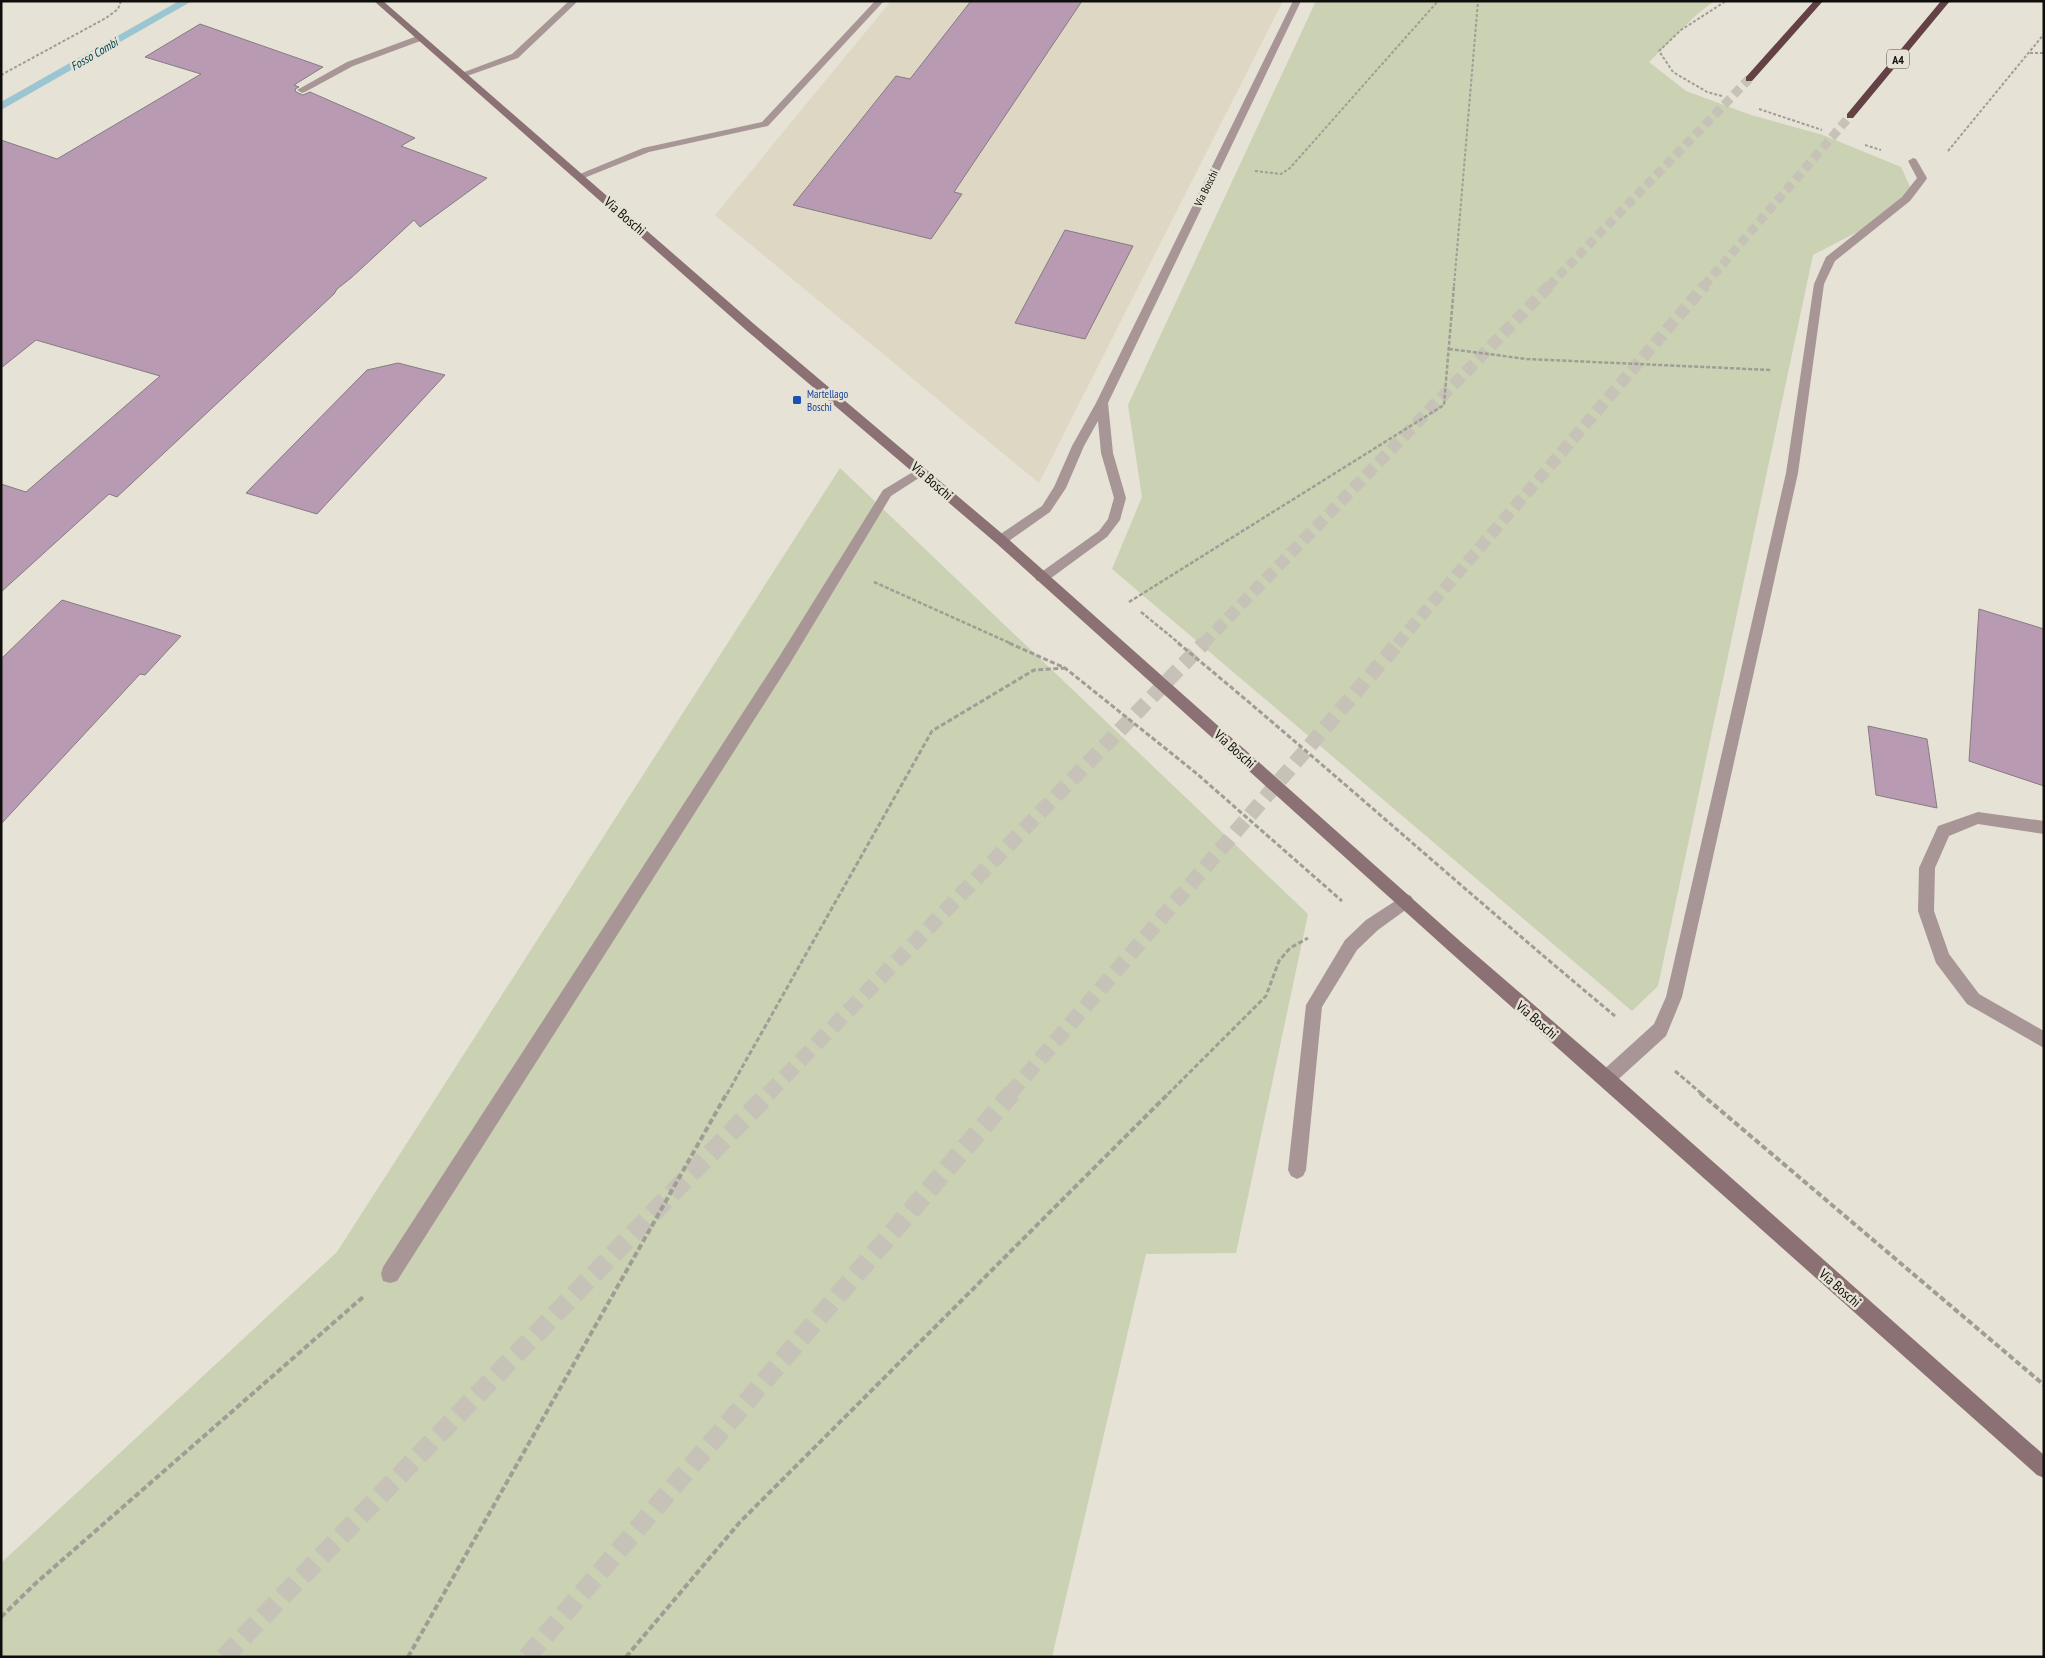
<svg xmlns="http://www.w3.org/2000/svg" width="2045" height="1658" font-family="'PT Sans Narrow',sans-serif">
<rect width="100%" height="100%" fill="#e6e2d6"/>
<path fill="#ddd7c4" d="M891,1h392l-244,482 -324,-268z"/>
<path fill="#cad2b3" d="M1316,1h398l-19,15 -46,46 37,29 65,24 72,20 78,32 11,24 -30,28 -69,36 -155,731 -26,25 -520,-442 30,-72 -14,-92z
M840,468l468,446 -72,339 -90,1 -94,403h-1051v-94l336,-311z"/>
<g fill="none" stroke-linecap="round" stroke-linejoin="round">
<path fill="#9bc6d1" fill-rule="evenodd" d="M179,1h13l-191,109v-8z"/>
</g>
<path fill="#b89ab2" stroke="#857c83" d="M971,1h111l-128,191 8,2 -31,45 -138,-34 103,-129 14,3z
M200,24l123,43 -29,18 5,2 -4,2 1,3 7,3 7,-3 105,46 -14,8 86,32 -67,49 -6,-7 -63,58 -14,11 -3,5 -217,203 -8,-3 -108,98v-108l25,8 134,-116 -124,-36 -35,28v-228l56,19 144,-85 -56,-17z
M1065,230l68,16 -48,93 -70,-16z
M398,363l47,12 -128,139 -71,-21 121,-123z
M62,600l119,36 -36,39 -5,-1 -139,150v-165z
M1979,609l65,20v157l-75,-25z
M1868,726l59,13 10,69 -61,-13z"/>
<g fill="none" stroke-linecap="round" stroke-linejoin="round">
<path stroke="#c6c2b7" stroke-width="9" stroke-dasharray="9 5" stroke-linecap="butt" d="M1549,286l200,-207
M1704,286l146,-170"/>
<path stroke="#c6c2b7" stroke-width="12" stroke-dasharray="12 6" stroke-linecap="butt" d="M1203,644l347,-359
M1397,644l308,-359"/>
<path stroke="#c6c2b7" stroke-width="15" stroke-dasharray="15 8" stroke-linecap="butt" d="M768,1094l436,-451
M1010,1094l388,-451"/>
<path stroke="#c6c2b7" stroke-width="19" stroke-dasharray="19 9" stroke-linecap="butt" d="M224,1657l545,-564
M527,1657l485,-564"/>
<path stroke="#a09d94" stroke-width="2" stroke-dasharray="3 2" stroke-linecap="butt" d="M2030,53h14
M1,75l105,-57 12,-9 3,-8
M1722,96l-15,-4 -34,-20 -14,-21 22,-21 45,-29
M1759,109l63,21
M1865,145l16,5
M1948,151l96,-117
M1255,171l26,3 9,-6 148,-167
M1454,286l24,-285"/>
<path stroke="#a09d94" stroke-width="2.5" stroke-dasharray="4 2" stroke-linecap="butt" d="M1449,349l78,10 244,11
M874,582l138,62
M1129,602l315,-197 10,-120
M1141,612l39,32"/>
<path stroke="#a09d94" stroke-width="3" stroke-dasharray="5 2.5" stroke-linecap="butt" d="M1009,643l56,25 131,105 146,128
M1178,643c148,122 290,251 437,373
M1675,1071l27,23
M727,1094l205,-363 102,-61 31,-2
M1168,1094l98,-98 13,-35 11,-13 18,-10"/>
<path stroke="#a09d94" stroke-width="4" stroke-dasharray="6 3" stroke-linecap="butt" d="M1700,1093l344,292
M1,1617l35,-34 327,-286
M408,1657l319,-564
M626,1657l114,-135 429,-429"/>
<path fill="#a89697" fill-rule="evenodd" d="M569,1h9l-60,57 -51,18 -3,1 -5,-3 53,-20z
M875,1h9l-116,125 -119,26 -65,26h-8l-1,-2 68,-28 119,-26z
M1913,158l3,1 11,19 -1,2 -16,21 -75,60 -11,23 -26,189 -116,524 -16,39 -54,49 -6,2 -6,-2 -2,-6 2,-6 54,-49 12,-27 120,-524 28,-189 12,-27 76,-60 15,-19 -9,-17z
M1978,812l66,9v13l-66,-10 -29,12 -14,32 -1,43 15,43 30,40 65,37v17l-77,-44 -31,-41 -18,-52 1,-43 19,-42z
M1406,894l5,2 3,5 -3,5 -33,24 -21,20 -35,57 -16,163 -3,6 -6,3 -6,-3 -3,-6 18,-165 39,-65 21,-20z"/>
<path fill="#a89697" fill-rule="evenodd" d="M1293,1h8l-193,402 5,50 13,45 -6,22 -13,17 -60,44h-10l-2,-3 2,-3 62,-44 9,-12 6,-21 -13,-45 -3,-32 -14,25 -18,42 -16,24 -44,31h-10l-1,-3 1,-3 46,-31 12,-19 18,-41 24,-43z
M420,35l3,1v4l-70,26 -48,26 -3,1 -5,-3 50,-28z
M921,467l6,4 -2,3 -34,22 -102,169 -392,616 -7,2 -7,-2 -2,-7 2,-7 396,-610 104,-167z"/>
<path fill="#8b7173" fill-rule="evenodd" d="M374,1h9l371,323 252,213 455,405 153,132 430,381v23l-7,-3 -587,-523 -454,-409 -250,-213z"/>
<path fill="#634144" fill-rule="evenodd" d="M1814,1h9l-71,80h-6v-4z
M1941,1h9l-97,117h-6v-4z"/>
</g>
<rect fill="#1a4fb4" stroke="#e6e2d6" stroke-width="2" x="792" y="395" width="10" height="10" rx="2.5"/>
<g text-anchor="middle" dominant-baseline="central" stroke-width="5" stroke-linejoin="round" paint-order="stroke">
<g font-size="11" fill="#0f0e0a" stroke="#e6e2d6">
<text transform="translate(1206 188) rotate(-64)">Via Boschi</text>
</g>
<g font-size="11" fill="#164399" stroke="#e6e2d6" text-anchor="start">
<text x="807" y="394">Martellago<tspan x="807" dy="13">Boschi</tspan></text>
</g>
<g font-size="12" font-style="italic" fill="#00424e" stroke="#e6e2d6">
<text transform="translate(94 54) rotate(-30)">Fosso Combi</text>
</g>
<rect fill="#e6e2d6" stroke="#504e47" stroke-width="1" x="1887" y="49.5" width="22" height="19" rx="4"/>
<g font-size="12" font-weight="bold" fill="#0f0e0a">
<text x="1898" y="59">A4</text>
</g>
<g font-size="14" fill="#0f0e0a" stroke="#e6e2d6">
<text transform="translate(625 216) rotate(41)">Via Boschi</text>
<text transform="translate(932 481) rotate(41)">Via Boschi</text>
<text transform="translate(1235 749) rotate(42)">Via Boschi</text>
<text transform="translate(1537 1020) rotate(41)">Via Boschi</text>
<text transform="translate(1840 1288) rotate(41)">Via Boschi</text>
</g>
</g>
<rect width="2045" height="1658" fill="none" stroke="#0f0e0a" stroke-width="5"/>
</svg>
